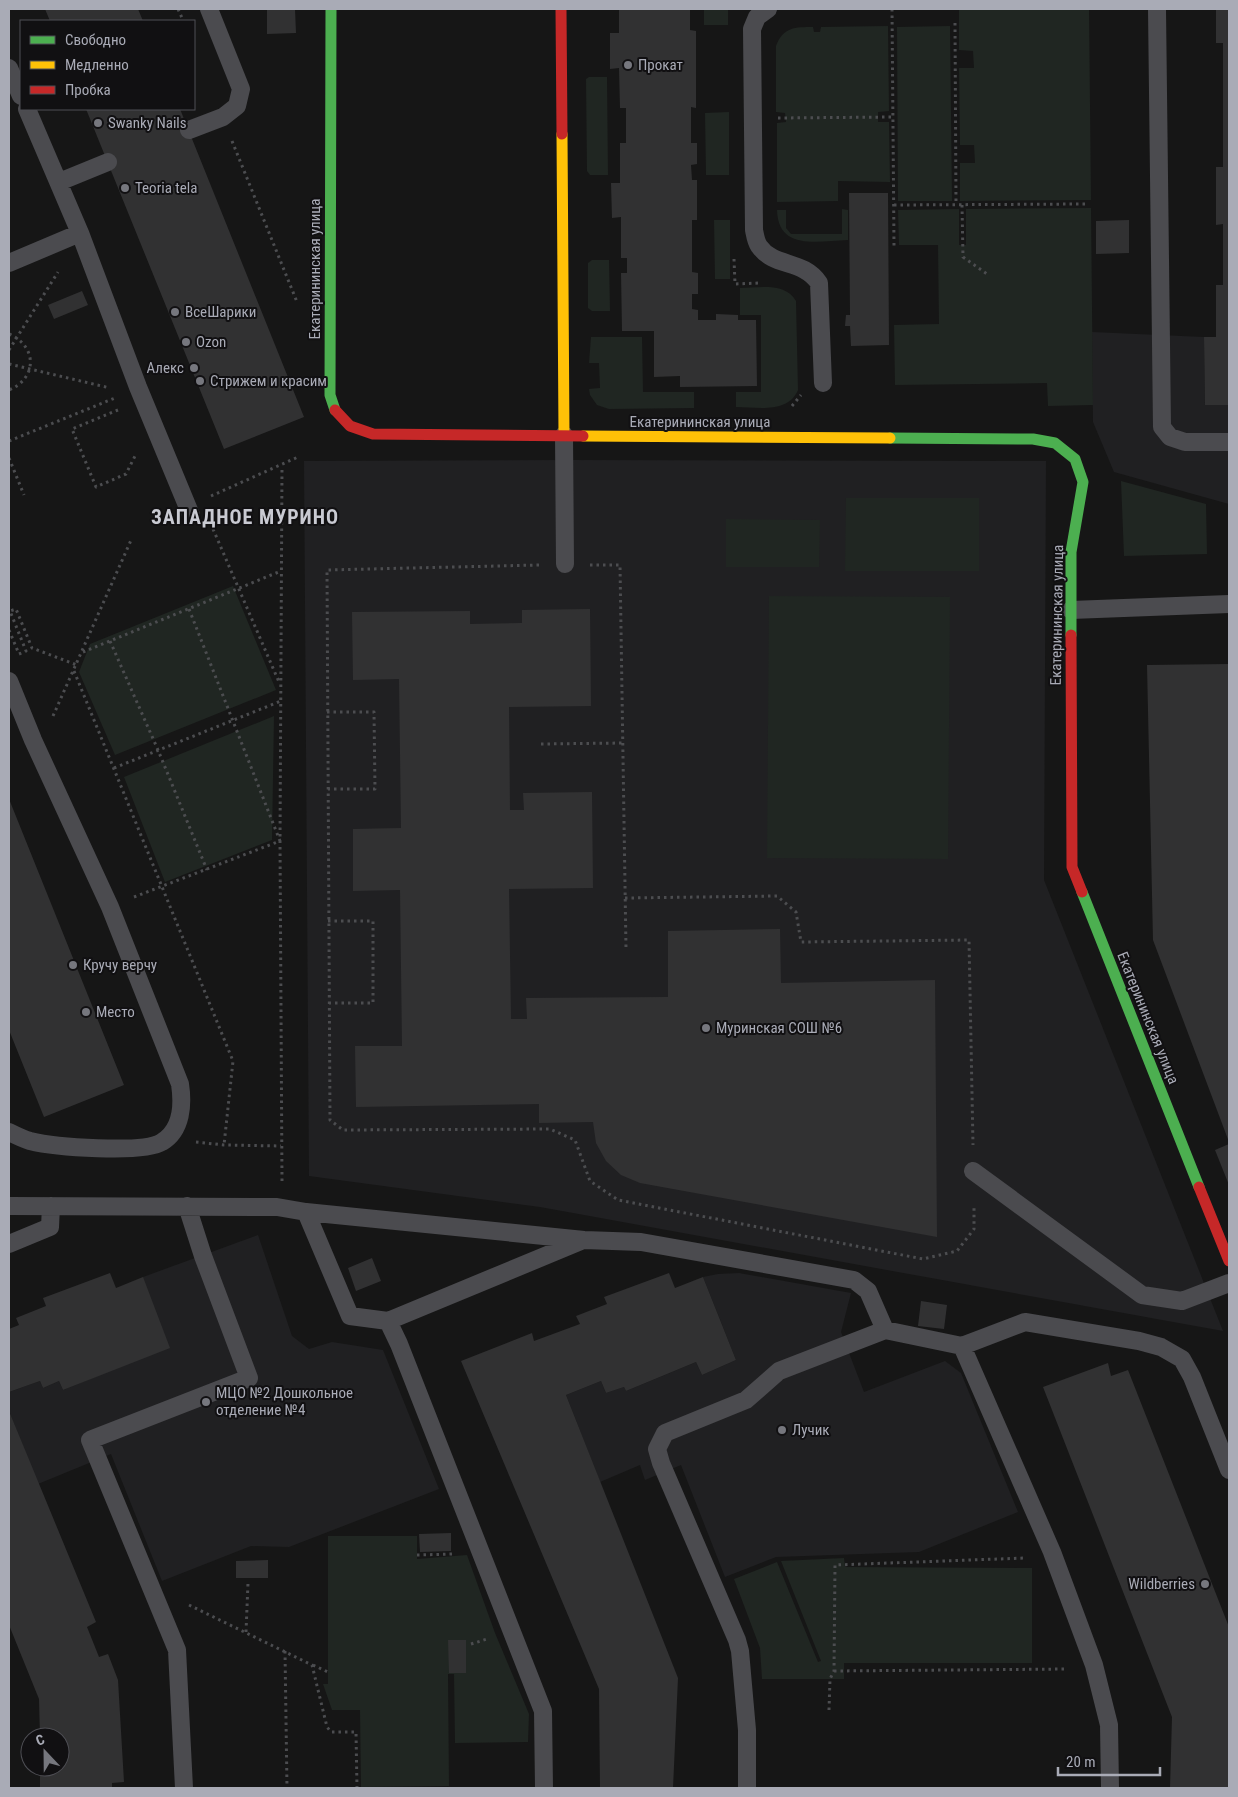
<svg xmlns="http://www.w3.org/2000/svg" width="1238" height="1797" font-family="'Roboto Condensed',sans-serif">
<rect width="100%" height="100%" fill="#161616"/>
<path fill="#202022" d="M1092,332l112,5 1,68h24v99l-115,-32 -21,-50z
M565,460l481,1 -2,419 179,451 -683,-124 -231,-31 -5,-715z
M258,1235l34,101 17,13 23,-7 51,8 56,139 -150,58 -38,-1 -89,35 -51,-127 -73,30 -29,-73v-19l31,-11 3,7 16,-7 4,9 73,-30 7,-83z
M739,1273l112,20 -10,39 23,60 81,-31 16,12 57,139 -99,40 -143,5 -51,20 -44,-112 -36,15 -5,-15 -40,17 -34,-87 35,-14 5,12 18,-6 2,4 70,-29 6,13 34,-15 -33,-83 15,-3z"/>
<path fill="#202622" d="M704,9h24v16h-24z
M959,9h130l2,191 -131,1v-38h15l-1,-18h-14l-1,-77h15l-1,-17 -14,-1z
M888,26l1,85 -11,1v10h11l1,60 -52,-1v20l-61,1v-79l9,-1 -1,-9 -9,-1v-66c7,-19 19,-19 37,-19l1,5h6l1,-5z
M950,26l2,175h-54l-1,-174z
M589,77h18l1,98h-18l-3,-4 -1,-92z
M729,112v63h-23l-1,-62z
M1091,208l2,197 -45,1 -1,-23 -152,2 -1,-60 45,-1 -1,-79h-39l-1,-35 61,-1v36h7v-36z
M842,209l6,1v30c-30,1 -70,11 -71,-30h9v18l5,6h51z
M714,220h16v59h-15z
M592,260h17l1,51h-18l-4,-3v-45z
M740,288c19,0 45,-6 56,13l2,89c-10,24 -41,17 -62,17v-15h25v-77h-21z
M591,337h51l1,55h51v16l-85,1 -12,-4 -7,-10 -1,-6 11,-1 -1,-25h-10z
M1121,481l85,23 1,50 -83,2z
M846,498h133v73h-134z
M726,519l94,1 -1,47h-93z
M233,586l43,104 -161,65 -36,-83 11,-28z
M769,596l181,1 -2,262 -181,-1z
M274,716l-2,124 -107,42 -41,-105z
M328,1536h89v23l50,-4 28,78 34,81 -1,28 -73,1 -1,-69h-6l1,112 -88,1 -1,-77h-28l-9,-26h5z
M844,1558l1,9 187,1v95h-188v16h-82l-2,-31 -26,-69 43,-17 41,100 3,-1 -40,-100z"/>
<path fill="#313132" d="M45,9h93l5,12h-93z
M267,9h28l1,24 -29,1z
M619,9h71v21l6,1v77l-5,-1v36h6v21l-6,1 1,15h5v40h-5v52l6,1v21h-6v15l6,1v10h18v-6l22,1v5h18l1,66 -77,1v-11l-26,1v-46h-32l-1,-58h6v-15h-6v-41l-9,1 -1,-35h9v-40h6v-35h-6l-1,-40 -9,1v-36h9z
M1216,9h13v396h-24l-1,-68h12v-52h7v-61l-7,1v-58h7v-124h-7z
M86,109h94l124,308 -80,32z
M849,193h39l1,152 -38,1 -1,-20h-5l1,-11h4z
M1129,220v33l-33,1v-33z
M82,291l6,14 -34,14 -6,-14z
M590,609l1,97 -82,1 1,103h14l-1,-17 69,-1 1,96 -84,1 2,130h16l-1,-21 142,-1v-66l112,-2 1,54 154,-3 2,257 -297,-54 -19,-8 -15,-14 -10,-18 -3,-21 -54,1v-19l-183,3 -1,-61h47l-2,-156 -47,1v-62l48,-1 -2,-149 -46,1 -1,-68 118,-1v13l52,-1v-13z
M1229,664v478l-76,-202 -6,-275z
M9,799l115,286 -80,32 -35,-87z
M1229,1144v41l-14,-35z
M372,1258l9,23 -25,10 -8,-23z
M110,1273l6,15 27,-11 27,71 -107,42 -4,-9 -16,7 -3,-7 -31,11v-63l10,-4 -3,-7 30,-12 -3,-8z
M669,1273l6,15 28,-11 33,83 -34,15 -6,-13 -70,29 -2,-4 -18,6 -5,-12 -35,14 112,283 -5,110h-73l-1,-99 -138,-328 71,-28 2,8 46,-17 -4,-8 31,-12 -3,-7z
M921,1301l26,4 -3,24 -26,-3z
M1108,1363l3,13 17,-6 101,257v161h-59l2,-71 -129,-330z
M9,1411l87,211 -9,5 12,30 9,-3 10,26 6,102 -12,1v5h-72v-21h20v-30h-20l-1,-38 -30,-74z
M451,1533v18l-31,1 -1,-18z
M268,1560v18h-32v-17z
M448,1640h18v33h-17z"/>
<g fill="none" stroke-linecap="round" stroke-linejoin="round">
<path stroke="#4c4d50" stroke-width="3" stroke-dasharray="2.5 4" stroke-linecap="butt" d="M178,9l4,9
M892,9l2,237
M955,23l1,182
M778,118l115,-1
M232,141l65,161
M894,205l192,-1
M962,205l1,52 24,17
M734,259l1,25 26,-1
M9,334c28,12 29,44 0,56
M9,350l49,-78
M9,364l101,24
M792,406l9,-11
M118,410l-46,19 24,58 30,-13 10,-20
M9,441l106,-43
M9,458l15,37
M211,496l87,-39
M213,529l66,153
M539,565l-212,5 3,550 13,10 207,-1 25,11 15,41 28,19 305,59 34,-8 17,-22v-23
M590,565h30l6,384
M9,630l10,24 7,-3 -16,-40 6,-2 16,39 45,17
M110,641l48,109 49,120
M83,652l198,-81
M74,671l159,390 -9,84
M327,712h47l1,77h-47
M53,716l79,-178
M541,744l82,-1
M114,768l167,-67
M134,897l146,-56 -91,-232
M625,898l152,-2 19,16 5,30 168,-2 4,205
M328,921h45v82h-44
M196,1142l28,3 57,1
M282,1181l-2,-340 2,-374
M417,1555l36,-1
M189,1605l123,60 15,62 4,5h25l1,56
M246,1632l2,-49
M471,1644l16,-5
M285,1651l2,137
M313,1665l15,7
M834,1671l234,-2
M829,1710l1,-31 4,-8 1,-106 190,-7"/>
<path stroke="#4b4b4f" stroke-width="18" d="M768,9l-11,8 -5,12 2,201c1,5 2,12 5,16 15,22 44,13 60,37l4,100
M1157,9l5,418 8,10 15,5h44
M9,68l12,28
M27,109l53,124 58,154 53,128
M189,130l34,-13 14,-11 4,-17 -32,-80
M59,182l49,-20
M9,263l71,-30
M564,435l1,129
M1071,610l158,-6
M9,681l24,59 77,167 70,177c3,20 2,46 -18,58 -19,12 -108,5 -132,-1 -7,-2 -15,-6 -21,-9
M973,1171l169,124 40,6 47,-18
M9,1206l268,1 29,5 278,28 57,2 213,38 14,11 17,39
M306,1212l44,104 38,5 11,23 144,367 1,77
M9,1244l41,-17 1,-21
M388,1321l193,-80
M962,1346l90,206 42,113 15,60 1,63
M184,1788l-7,-138 -87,-210 159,-62 -46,-122 -16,-50
M747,1788v-58l-7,-79 -3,-11 -76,-177 -4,-14 8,-16 81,-33 33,-29 106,-41 77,16 63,-24 114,19 22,6 21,12 10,18 37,93"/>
<path stroke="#4caf50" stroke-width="11" d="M331,9l-1,386 5,15
M890,438l143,1 22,4 20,16 8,23 -12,70v83
M1082,892l117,295"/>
<path stroke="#ffc107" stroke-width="11" d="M562,134l2,301
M583,436l307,2"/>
<path stroke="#c62828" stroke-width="11" d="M561,9l1,125
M335,410l15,16 23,8 210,2
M1071,635l1,232 10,25
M1199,1187l30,74"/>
</g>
<g fill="#76777e" stroke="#111012" stroke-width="2">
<circle cx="628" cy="65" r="5"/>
<circle cx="98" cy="123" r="5"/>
<circle cx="125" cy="188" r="5"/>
<circle cx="175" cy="312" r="5"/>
<circle cx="186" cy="342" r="5"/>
<circle cx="194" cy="368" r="5"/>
<circle cx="200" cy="381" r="5"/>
<circle cx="73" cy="965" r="5"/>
<circle cx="86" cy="1012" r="5"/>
<circle cx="706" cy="1028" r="5"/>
<circle cx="206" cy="1402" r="5"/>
<circle cx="782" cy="1430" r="5"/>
<circle cx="1205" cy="1584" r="5"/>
</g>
<g text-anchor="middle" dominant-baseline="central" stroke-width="4" stroke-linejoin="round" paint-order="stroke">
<g font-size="15" fill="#a9abb6" stroke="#111012" text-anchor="start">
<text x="638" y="65">Прокат</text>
<text x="108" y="123">Swanky Nails</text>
<text x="135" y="188">Teoria tela</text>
<text x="185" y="312">ВсеШарики</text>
<text x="196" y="342">Ozon</text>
<text x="184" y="368" text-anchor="end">Алекс</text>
<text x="210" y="381">Стрижем и красим</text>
<text x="83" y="965">Кручу верчу</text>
<text x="96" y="1012">Место</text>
<text x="716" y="1028">Муринская СОШ №6</text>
<text x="216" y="1393">МЦО №2 Дошкольное<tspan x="216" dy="17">отделение №4</tspan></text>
<text x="792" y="1430">Лучик</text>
<text x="1195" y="1584" text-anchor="end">Wildberries</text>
</g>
<g font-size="15" fill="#a9abb6" stroke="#111012">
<text transform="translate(315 269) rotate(-90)">Екатерининская улица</text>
<text x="700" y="422">Екатерининская улица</text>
<text transform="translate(1057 615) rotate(-89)">Екатерининская улица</text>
<text transform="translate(1148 1018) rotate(68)">Екатерининская улица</text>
</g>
<g font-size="20" font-weight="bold" letter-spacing="1" fill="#c9cad2" stroke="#111012">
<text x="245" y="517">ЗАПАДНОЕ МУРИНО</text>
</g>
</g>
<rect width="1238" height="1797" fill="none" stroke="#a9abb6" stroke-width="20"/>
<rect x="20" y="20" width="175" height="90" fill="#111012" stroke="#4e4e54"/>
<rect x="30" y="36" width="25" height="8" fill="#4caf50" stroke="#4e4e54"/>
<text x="65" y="45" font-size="15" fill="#a9abb6">Свободно</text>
<rect x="30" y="61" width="25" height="8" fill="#ffc107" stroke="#4e4e54"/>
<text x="65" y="70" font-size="15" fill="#a9abb6">Медленно</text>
<rect x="30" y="86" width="25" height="8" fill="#c62828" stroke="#4e4e54"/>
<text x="65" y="95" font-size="15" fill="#a9abb6">Пробка</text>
<g transform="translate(45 1752) rotate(338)"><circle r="24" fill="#111012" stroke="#4e4e54"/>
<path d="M0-4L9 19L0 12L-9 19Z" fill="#76777e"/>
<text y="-8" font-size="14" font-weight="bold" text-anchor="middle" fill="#a9abb6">С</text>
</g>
<path d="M1058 1767v8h102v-8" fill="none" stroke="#a9abb6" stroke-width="2.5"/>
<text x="1066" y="1767" font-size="15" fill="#a9abb6" stroke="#111012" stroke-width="4" paint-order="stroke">20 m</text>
</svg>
